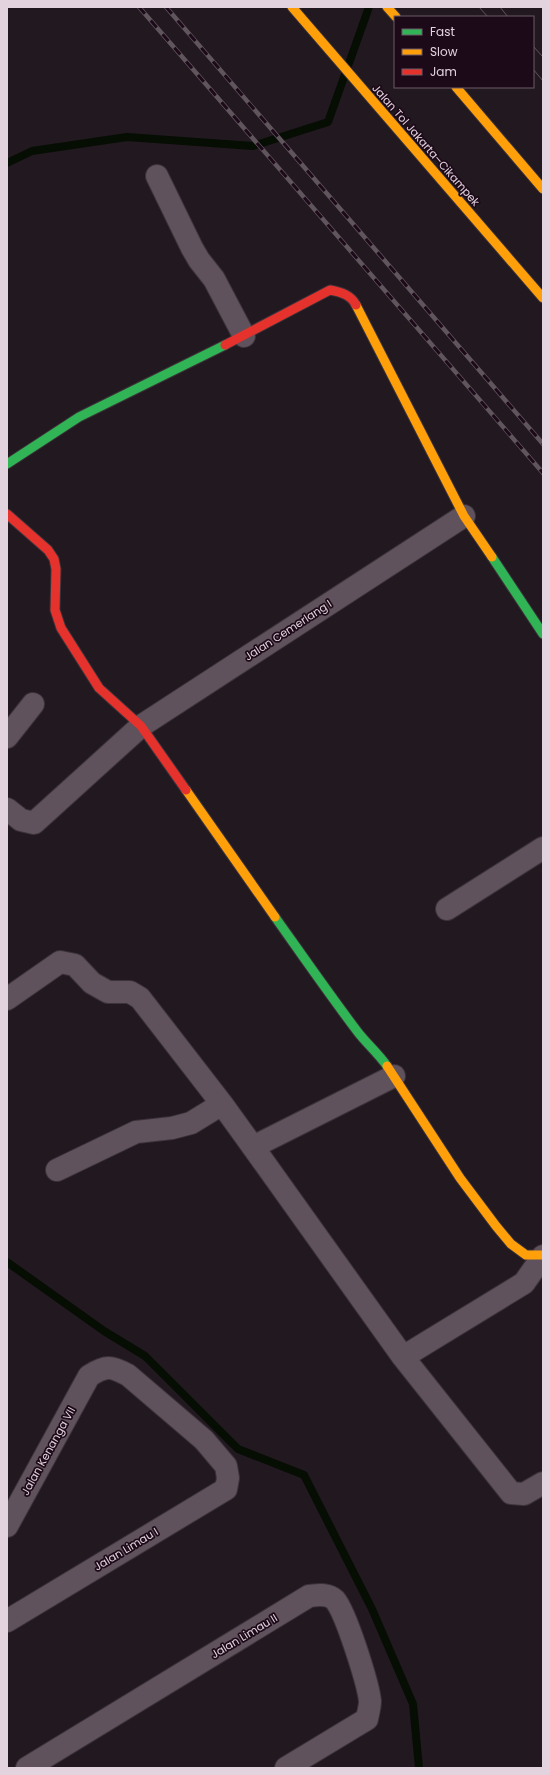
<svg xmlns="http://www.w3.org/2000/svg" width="550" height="1775" font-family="Poppins,sans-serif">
<rect width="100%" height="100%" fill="#221820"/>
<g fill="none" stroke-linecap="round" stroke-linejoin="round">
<path stroke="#060e03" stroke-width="8" d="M7,163l25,-12 95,-14 126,9 75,-24 41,-115
M7,1262l97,69 41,25 93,93 66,26 68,134 41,95 6,64"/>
<g stroke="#3c333a" stroke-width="24">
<path id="street" d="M157,176l35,72 7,12 15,19 30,57
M7,737l26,-33
M7,809l14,11 13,3 107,-97 323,-210
M447,909l96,-61
M7,999l53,-37 15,3 17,18 16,9h22l10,6 82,106 31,43 141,-71
M253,1147l150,210 108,136 13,1 19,-11
M57,1170l79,-38 36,-4 19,-5 31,-19
M403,1357l121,-74 19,-27
M7,1526l82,-150c17,-11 22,-10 39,-1l76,65 22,26 2,12 -2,11 -219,132
M27,1768l282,-172c9,-1 19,-3 26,4 11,13 33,83 35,101 0,6 -2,12 -3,18l-81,49"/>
</g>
<g stroke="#3c333a" stroke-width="11">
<path id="fast" d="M7,464l72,-47 146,-72
M492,557l51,77
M275,917c27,38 54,77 82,114 9,12 21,22 30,35"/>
</g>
<g stroke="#3c333a" stroke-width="11">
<path id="slow" d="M292,7l251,291
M387,7l9,10
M456,87l87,102
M356,305l108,211 28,41
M186,790l89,127
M387,1066l73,112 36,48 15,18 15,11h17"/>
</g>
<g stroke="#3c333a" stroke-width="11">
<path id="jam" d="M225,345l105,-55c11,2 21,5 26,15
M7,514l41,36 6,9 2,10 -1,41 6,18 38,60 42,38 45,64"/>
</g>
<use href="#street" stroke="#60525d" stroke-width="22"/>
<use href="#fast" stroke="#30b455" stroke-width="9"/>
<use href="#slow" stroke="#ff9f0a" stroke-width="9"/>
<use href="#jam" stroke="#e5322d" stroke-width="9"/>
<path stroke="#60545d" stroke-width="1" d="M479,7l9,10
M500,7l8,10
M533,46l10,11
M533,69l10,12"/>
<g stroke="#60545d" stroke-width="4.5">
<path id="rail" d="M139,7l404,466
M166,7l377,437"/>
</g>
<use href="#rail" stroke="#1d0a19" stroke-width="3" stroke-dasharray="9" stroke-linecap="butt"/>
</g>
<g text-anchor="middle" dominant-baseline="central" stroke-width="3.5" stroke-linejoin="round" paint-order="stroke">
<g font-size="11" fill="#e2d3de" stroke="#1d0a19">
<text transform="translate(426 145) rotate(49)">Jalan Tol Jakarta–Cikampek</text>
<text transform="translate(288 630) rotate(-33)">Jalan Cemerlang I</text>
<text transform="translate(48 1451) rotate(-61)">Jalan Kenanga VII</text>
<text transform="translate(126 1549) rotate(-31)">Jalan Limau I</text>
<text transform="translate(244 1636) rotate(-31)">Jalan Limau II</text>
</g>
</g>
<rect width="550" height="1775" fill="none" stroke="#e2d3de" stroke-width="16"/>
<rect x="394" y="16" width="140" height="72" fill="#1d0a19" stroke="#6c5a68"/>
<rect x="402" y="29" width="20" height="6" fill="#30b455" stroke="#6c5a68"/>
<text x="430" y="36" font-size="12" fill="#e2d3de">Fast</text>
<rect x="402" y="49" width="20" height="6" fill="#ff9f0a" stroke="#6c5a68"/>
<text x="430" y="56" font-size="12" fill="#e2d3de">Slow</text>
<rect x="402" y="69" width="20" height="6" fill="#e5322d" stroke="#6c5a68"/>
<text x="430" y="76" font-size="12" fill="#e2d3de">Jam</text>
</svg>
